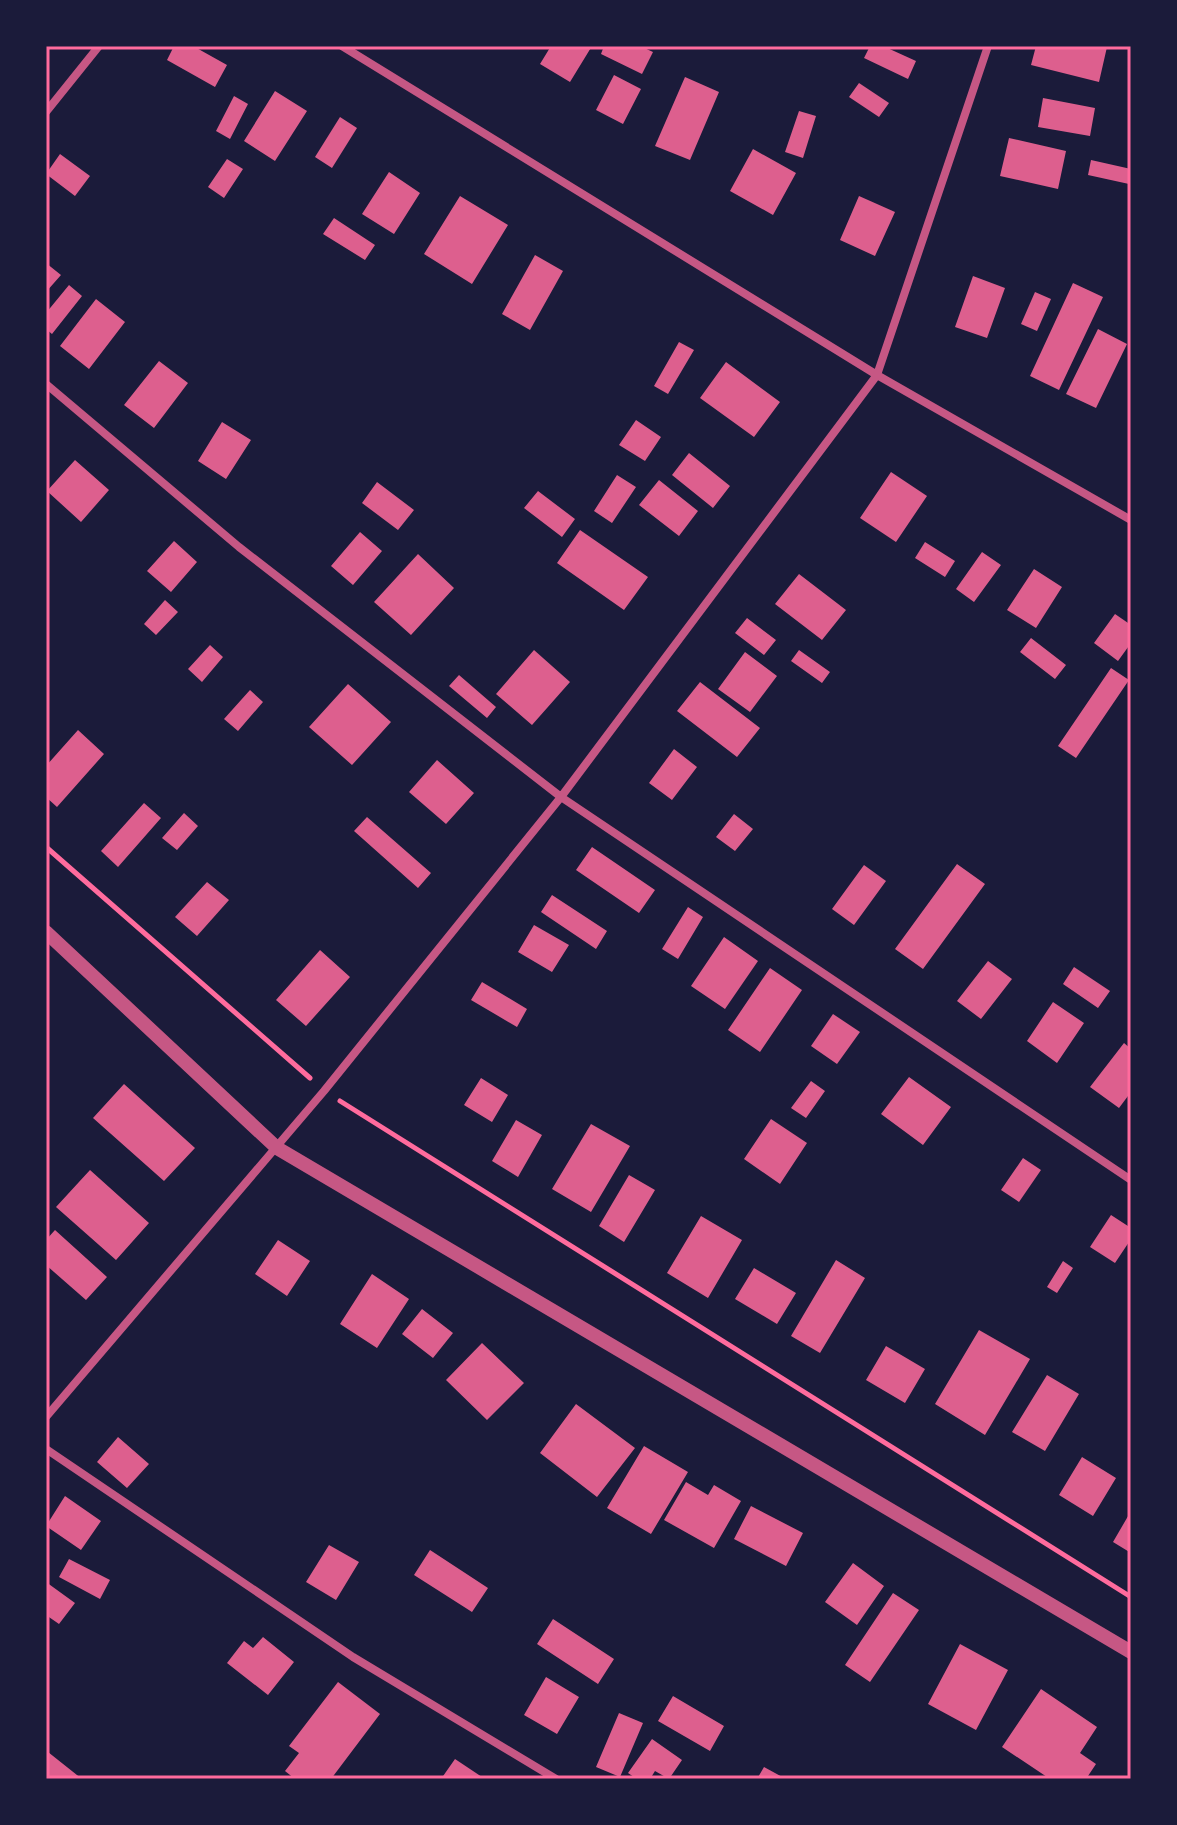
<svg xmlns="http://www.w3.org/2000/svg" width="1177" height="1825" font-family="'DejaVu Sans',sans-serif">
<rect width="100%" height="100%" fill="#1b1b3a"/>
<path fill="#dd5f8e" d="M174,46h19l34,19 -12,22 -48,-27z
M551,46h41l-22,36 -30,-18z
M604,46h36l13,6 -11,22 -41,-20z
M870,46h13l33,15 -8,18 -44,-21z
M1036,46l71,1 -8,35 -68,-17z
M614,75l27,14 -18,35 -27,-14z
M685,77l34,15 -29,68 -35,-14z
M859,83l30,20 -10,14 -30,-20z
M275,91l32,20 -32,50 -31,-20z
M234,96l14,8 -18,35 -14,-8z
M1043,98l52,10 -5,28 -52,-9z
M799,111l17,5 -13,42 -18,-6z
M340,117l17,11 -25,40 -17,-11z
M1009,138l57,13 -8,38 -58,-13z
M753,149l43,24 -23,42 -43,-24z
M60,154l30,22 -15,20 -29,-22z
M227,159l16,10 -19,29 -16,-11z
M1091,160l40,9 -2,15 -41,-9z
M389,172l31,21 -26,41 -32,-20z
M460,196l48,29 -36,59 -48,-30z
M859,196l36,16 -20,44 -35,-16z
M334,218l41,27 -10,15 -42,-26z
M535,255l28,16 -33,59 -28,-16z
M46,263l15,12 -15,17z
M973,276l32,12 -18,50 -32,-11z
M1073,283l30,14 -44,93 -29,-14z
M69,285l13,11 -30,38 -6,-5v-16z
M1035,292l16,7 -14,32 -16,-7z
M96,299l29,23 -36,47 -29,-23z
M1098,329l29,15 -31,64 -30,-14z
M679,342l15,8 -26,44 -14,-8z
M159,361l29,22 -34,45 -30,-23z
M726,362l54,40 -26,35 -54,-39z
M636,420l25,17 -16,24 -26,-16z
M222,422l29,18 -25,39 -28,-18z
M689,453l41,33 -17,22 -41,-33z
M75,460l34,30 -28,32 -34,-31z
M891,472l36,24 -31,46 -36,-24z
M617,475l19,12 -24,36 -18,-12z
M659,480l39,31 -19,25 -40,-31z
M377,482l37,28 -16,20 -36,-27z
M538,491l37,28 -13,18 -38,-29z
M580,530l68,47 -24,33 -67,-47z
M360,532l22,19 -29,34 -22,-19z
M174,541l23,21 -26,30 -24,-21z
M925,542l30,19 -10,16 -30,-19z
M982,552l19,13 -27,37 -18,-13z
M418,554l36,34 -43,47 -37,-33z
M1034,569l28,18 -26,41 -29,-18z
M799,574l47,36 -24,30 -47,-36z
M165,600l13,12 -22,23 -12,-11z
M1115,614l16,11v18l-13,18 -24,-18z
M747,618l29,22 -12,15 -29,-22z
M1031,638l35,27 -11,14 -35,-27z
M210,645l13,12 -21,25 -14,-13z
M534,650l36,32 -38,43 -36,-31z
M799,650l31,22 -8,11 -31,-22z
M745,652l32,24 -27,36 -32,-23z
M1111,668l18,12 -53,78 -18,-12z
M459,675l37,32 -9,11 -38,-32z
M700,682l60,46 -23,29 -60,-46z
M348,684l43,38 -39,43 -43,-38z
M250,690l13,12 -25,29 -14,-12z
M78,730l26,24 -47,53 -11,-10v-31z
M674,749l23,18 -25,33 -23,-17z
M437,760l37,33 -28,31 -37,-32z
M144,803l17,15 -43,49 -17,-16z
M184,813l14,13 -21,24 -15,-12z
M734,814l19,15 -18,22 -19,-14z
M367,817l64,56 -13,15 -64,-57z
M592,847l63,43 -16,23 -63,-43z
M957,864l28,20 -62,85 -28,-20z
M864,865l22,16 -32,44 -22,-16z
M207,882l22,18 -32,36 -22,-19z
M552,895l55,36 -11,18 -55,-37z
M688,907l15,10 -25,42 -16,-10z
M534,925l35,20 -17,27 -34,-20z
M724,937l34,24 -33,48 -34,-23z
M320,950l30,27 -44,49 -30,-26z
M988,961l24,18 -31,40 -24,-18z
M1074,967l36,24 -12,17 -35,-24z
M770,968l32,22 -42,62 -32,-22z
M482,982l45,27 -10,18 -46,-27z
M1053,1002l31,21 -27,40 -30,-22z
M833,1014l27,18 -23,32 -26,-18z
M1124,1043l7,6v43l-12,16 -29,-21z
M909,1077l42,30 -28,38 -42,-31z
M481,1078l27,17 -16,27 -28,-17z
M811,1081l14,10 -19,27 -15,-10z
M124,1084l71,64 -31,33 -71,-63z
M771,1119l36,24 -27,41 -36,-25z
M516,1120l26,15 -24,42 -26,-16z
M591,1124l39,22 -39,66 -39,-23z
M1023,1158l18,12 -22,32 -18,-12z
M90,1170l59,53 -33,37 -60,-53z
M629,1175l26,15 -31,52 -25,-16z
M1111,1215l20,13v11l-16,24 -25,-16z
M701,1216l41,24 -34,58 -41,-25z
M55,1230l52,47 -21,23 -40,-35v-25z
M278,1240l32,21 -23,35 -32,-22z
M836,1260l29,18 -45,75 -29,-17z
M1063,1261l10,7 -16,25 -10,-6z
M754,1268l42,25 -19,31 -42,-25z
M372,1274l37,25 -32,49 -37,-24z
M422,1309l31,24 -20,25 -31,-24z
M979,1330l51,29 -45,76 -50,-31z
M482,1343l42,40 -37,37 -41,-40z
M886,1346l39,23 -20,34 -39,-23z
M1047,1375l32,19 -34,57 -33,-19z
M576,1404l59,44 -38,49 -57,-44z
M118,1437l31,27 -22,24 -30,-26z
M644,1446l44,26 -37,62 -44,-26z
M1082,1457l34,21 -23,38 -34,-21z
M686,1482l22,13 6,-10 27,16 -27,47 -50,-28z
M65,1496l36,25 -20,29 -35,-24z
M751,1506l52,27 -17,33 -52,-27z
M1131,1511v42l-18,-11z
M329,1545l30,17 -23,38 -30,-18z
M430,1550l58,38 -16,24 -58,-37z
M69,1559l41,21 -10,19 -41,-22z
M853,1563l31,23 -27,39 -32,-23z
M46,1582l29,21 -16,21 -13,-9z
M893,1593l26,17 -49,72 -25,-17z
M553,1619l61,40 -16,25 -61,-40z
M263,1637l31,25 -26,33 -41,-32 17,-22 9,7z
M960,1644l48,26 -32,60 -48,-26z
M546,1677l33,20 -22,37 -33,-19z
M338,1682l42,32 -49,65h-36l-10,-8 14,-18 -10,-7z
M1041,1689l56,38 -17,26 16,11 -10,15h-36l-48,-32z
M673,1696l51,30 -14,25 -52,-30z
M619,1713l24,10 -23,54 -24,-10z
M652,1739l30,21 -13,19 -14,-8 -5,8h-13l-9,-6z
M48,1752l34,27 -36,-3z
M455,1759l30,20h-44z
M764,1767l22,12h-29z"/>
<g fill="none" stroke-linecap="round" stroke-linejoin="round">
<path stroke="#ff6b9d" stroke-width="5" d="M46,847l264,231
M340,1101l791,496"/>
<path stroke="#c65784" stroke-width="8" d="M342,46l535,329 254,145
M46,112l53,-66
M46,384l193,163 322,250 570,383
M46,1417l278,-326 237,-294 316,-422 111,-329
M46,1449l307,208 203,122"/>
<path stroke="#c65784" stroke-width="14" d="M46,932l231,216 854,504"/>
</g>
<rect width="1177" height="1825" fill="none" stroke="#1b1b3a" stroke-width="96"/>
<rect x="48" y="48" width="1081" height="1729" fill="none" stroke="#ff6b9d" stroke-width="3"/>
</svg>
